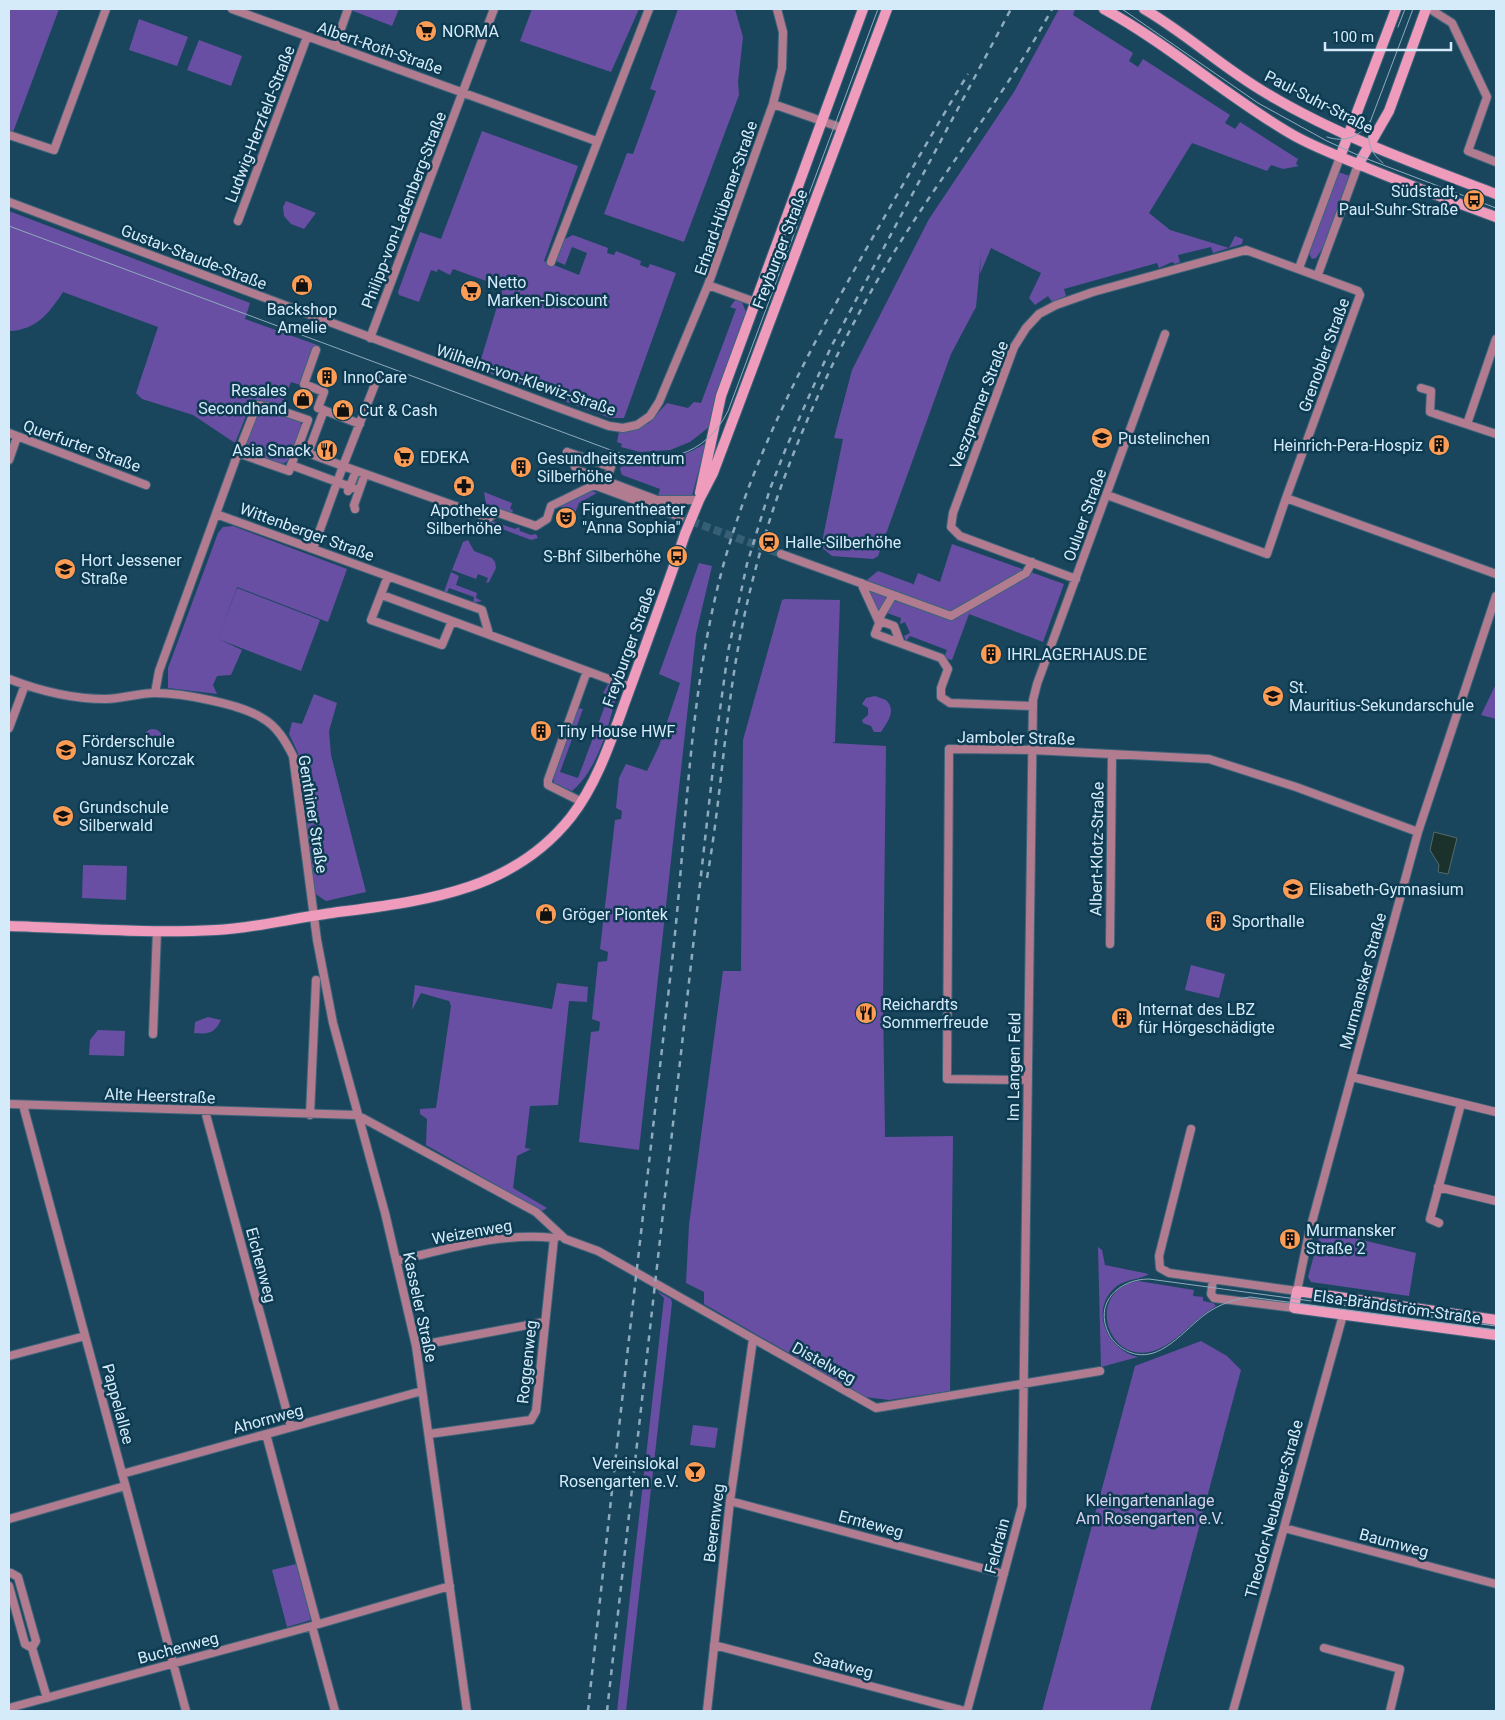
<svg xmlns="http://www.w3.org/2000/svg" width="1505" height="1720" font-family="Roboto,sans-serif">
<rect width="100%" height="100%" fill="#1a465d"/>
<path fill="#684fa3" d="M9,9h50l-50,134z
M348,9h51l-7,17z
M532,9h107l-28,63 -91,-31z
M678,9h57l8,28 -5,45 1,13 -55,147 -80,-28 23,-61 6,1 23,-63 -6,-2z
M1059,9h16l-2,6 60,38 -4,8 9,6 5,-8 87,56 -5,8 10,6 5,-7 58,37 -2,5 3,2 -16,3 -12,-4 -4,6 -75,-28 -43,70 21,17 59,18 6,-12 8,3 -1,5 -29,9 -2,-6 -33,8 2,7 -5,2 -3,-2 -13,6 -2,-5 -93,26 2,7 -14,6 -4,-6 -13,9 -6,-7 12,-25 -50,-25 -11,26 1,-19 -5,52 -25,47 -73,202 -5,3 -41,-3 -11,-9 22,-108 -9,-1 18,-68 77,-151 85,-127z
M139,19l49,18 -11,29 -48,-16z
M199,40l43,16 -11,30 -44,-16z
M482,131l96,35 -34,95 35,14 8,-22 -15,-6 -7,18 -11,-5 11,-21 8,-4 35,13 -1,5 7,2 2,-4 25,10 -1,4 8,3 2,-4 26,9 -52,145h-14l-132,-49 25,-82 -50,-18 -3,6 -12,-6 -1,3 -6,-2 -12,32 -20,-7 -1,-3 22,-60 21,7z
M1338,172l12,4 -27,72 -7,10 -4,1 -4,-7z
M286,201l30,12 -12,16 -13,-5 -7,-8 -1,-9z
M9,211l241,92 -5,16 75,27 -13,41 -16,-5 -11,29 -28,-10 -17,42 -42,-28 -51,-16 -6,-6 22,-66 -95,-35c-14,21 -26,38 -54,39z
M736,299l6,3 4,10 -23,64 -14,51 -19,15 -20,8 -30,2 -19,-5 1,-3 -5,-2 2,-10 11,-1 19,-8 18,-20 21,5 6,-6 7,1 35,-94 -6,-2z
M269,410l30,11 3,4c-1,13 -7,37 -21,39l-31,-9c-1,-4 -5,-11 -4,-15 1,-14 9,-27 23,-30z
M706,443l-14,53h-34l2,-7 -38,-14 -2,-6 4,-8 -7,-2 1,-4c32,11 59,6 88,-12z
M590,490l7,3 -18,10 -4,10 -12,-2 -3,-5z
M484,492l28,11 -2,6 3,1 -1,3 -26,-9z
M489,520l26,9 4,-2 1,4 11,4 5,-1 2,4 -7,2 -47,-18z
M233,526l114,43 -19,53 -91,-35 -18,50 18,-49 83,32 -19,51 -83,-32 24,11 -11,25 -14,1 -4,9 4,9 -49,-6v-20l50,-135 5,-6z
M468,540l6,11 18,7 3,4 1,6 -7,14 -3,1 2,-5 -10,-4 -2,5 -24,-9 11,-28z
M952,544l112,40 -21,58 -74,-28 -17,46 -8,-2 3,-8 -37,-14 -4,5 -2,-5 6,-3 -5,-11 -5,2 1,-6 -17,-6 -3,5 -19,-33 16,-13 35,13v2l5,-13 22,9z
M699,563l13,3 -16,68 -57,516 -60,-8 12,-110 8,-1 1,-9 -8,-3 6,-57 9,-1 1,-9 -8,-3 15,-129 6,-1 1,-8 -6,-3 3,-30 7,-14 21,7 12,-25 21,-63 -21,-9z
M451,572l8,4 -3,9 21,8 -1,5 6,3 -9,2 1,-6 -25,-9 -2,5 -3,-1z
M785,599l55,1 -5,142 -3,1 54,3 -3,255 2,136 68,-1 -3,255 -61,9 -24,-3 -161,-93v-12l-18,-9 3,-58 34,-254h18l2,-231 39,-140z
M608,684l10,7c-10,34 -18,76 -46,100l-18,-8 -1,-8 25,-67 5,1 -23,63 18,6 31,-83 -6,-2z
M1496,684v35l-15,-4z
M314,694l23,9 -8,28 2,24 35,137 -40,9 -12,-8 -16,-140 -9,-19 3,-12 10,2z
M875,696l11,4c11,11 1,22 -5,32h-7l-3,-6 -8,-3 -1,-3 6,-5v-7l-6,-4 4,-6z
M143 739a10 10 0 1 1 20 0a10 10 0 1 1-20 0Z
M83,865l44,1 -1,34 -44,-2z
M1191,965l34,9 -6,24 -34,-8z
M557,983l31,4 -1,15 -18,-1 -11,104 -28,1 -5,42 6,1 -14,7 -4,32 34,20 -5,3 -116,-66 1,-26 -7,-5v-5l16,-1 15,-102 -2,-5 -28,-8 -9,17 3,-25 137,24z
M208,1017l13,3c-7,14 -12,14 -27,13l1,-11z
M98,1030l27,1 -1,25 -35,-1 1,-15z
M1321,1230l95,23 -7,43 -98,-14 -3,-5z
M1098,1247l4,3 3,15 44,9c-7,5 -23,5 -32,12 -29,23 -10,64 21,71l-37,10z
M1138,1281l56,9 -1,6 10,1v4l10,2 3,3c-21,12 -41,39 -63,45 -46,14 -69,-60 -15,-70z
M657,1291l14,8 1,4 -46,408h-9l47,-413z
M1201,1341l26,15 14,14 -91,341h-108l93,-345z
M693,1425l25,3 -3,20 -25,-3z
M296,1564l15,56 -24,7 -15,-57z"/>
<path fill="#1b322c" stroke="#536a6a" d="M1434,832l23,6 -9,36 -10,-2 1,-7 -9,-15z"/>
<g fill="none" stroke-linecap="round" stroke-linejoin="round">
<path stroke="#365f75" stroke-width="8" stroke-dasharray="8 4" stroke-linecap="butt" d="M680,517l101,37"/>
<g stroke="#3c6479" stroke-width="10">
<path id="street" d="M232,9l364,132
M1430,9l22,14 35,74 -19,54 28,11
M335,46l13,-37
M773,104l69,24
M9,135l45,15 52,-141
M9,202l545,204 55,20 14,2 14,-3 13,-9 9,-14 49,-117 65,-181 9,-36 1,-36 -6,-23
M238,221l69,-184
M551,262l98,-253
M1299,268l41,-111
M1318,274l40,-109
M708,285l47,17
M370,338l124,-329
M316,350l-12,34 20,8 -6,16 42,16
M379,374l-36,92 146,52 7,-6 40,14 11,-7 4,-13 43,-21 86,32
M1421,388l10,3 -1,21 66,22
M1467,424l29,-85
M9,433l137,52
M567,452l10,18 80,30h42
M567,452l44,15 -6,17
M9,460l8,-23
M291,465l68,25
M348,491l8,-20
M1107,495l160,59 19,-56 210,76
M355,509l-1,-4 11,-31
M216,514l266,96 7,24
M313,549l30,-83 -35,-13 16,-43
M781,554l170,62 75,-43 6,-11
M388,576l-17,44 71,25 10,-24
M1076,579l-116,-43 -9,-9 2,-14 61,-166 12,-19 13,-14 17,-9 37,-13 153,-42 112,41 2,4 -74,203
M861,583l17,37
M382,595l248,92
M878,620l15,-25
M900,642l-6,-16 -14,-5 -5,13 66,24 7,11 -7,19v9l9,6 83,3
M9,679c31,12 62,20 96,20 17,0 33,-6 50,-6 26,0 86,11 107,25 15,8 24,24 31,38l24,184 16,83 52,190 31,133 51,365
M155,693l4,-22 79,-218 51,18 19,-51 -38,-13 -13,-2 -19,48
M9,728l16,-43
M582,802l-34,-17v-5l39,-109
M1110,944l2,-190
M153,1034l4,-103
M1352,1077l144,35
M1028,1080l-81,-1 2,-330 83,1 177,9 87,28 122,45
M9,1104l348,11 179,97 29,27 33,12 278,157 224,-37
M23,1105l163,606
M205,1111l86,316
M310,1115l6,-135
M1191,1129l-32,127 1,12 9,5 128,18 12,-58 109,-401 78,-236
M1438,1187l58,14
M1439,1223l-9,-4 31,-115
M396,1261c52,-12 104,-29 158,-23
M1213,1280l-2,14 3,4 80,10
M416,1346l128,-24
M9,1356l76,-20
M266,1434l51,190
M429,1434l102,-14 5,-9 18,-173 5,-2
M122,1474l300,-83
M730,1501l274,73
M9,1519l116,-33
M1284,1528l212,56
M11,1573l7,4 18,64 -4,7
M9,1586l16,58 7,4 15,50
M312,1626l23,85
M714,1645l251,66
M1324,1648l76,21 -10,42
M9,1708l303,-82 138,-40
M707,1711l23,-210 23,-162
M967,1711l55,-205 11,-806 4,-16 128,-350
M1233,1711l110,-396"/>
</g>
<g stroke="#3c6479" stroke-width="12">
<path id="secondary" d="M1104,9c66,36 123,88 189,126 23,13 48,22 72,32 43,18 87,34 131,50
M1144,9c43,25 79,59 122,84 71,43 153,72 230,101
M1340,157l56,-148
M1358,165l31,-54 37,-102
M700,493l21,-97 142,-387
M9,926c69,2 138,8 207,4 39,-2 77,-12 116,-17 89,-12 179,-20 239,-96 28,-36 42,-83 58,-126 19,-52 38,-104 56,-157l14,-34 14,-27 174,-464
M1496,1320l-199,-29 -3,17 202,27"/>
</g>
<use href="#street" stroke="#b17c8f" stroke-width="8"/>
<use href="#secondary" stroke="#ef9bbc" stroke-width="10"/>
<path stroke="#8dabbd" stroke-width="1" d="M1122,9l136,94 69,38 35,16 134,51
M1398,27l7,-18
M1327,137c18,6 33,0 43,-16
M1383,163c-13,-10 -16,-22 -14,-38l44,-116
M9,226l607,226c45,15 90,4 112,-41l150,-402
M1496,1326l-347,-47c-30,0 -56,24 -40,55 4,8 11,14 20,18 31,13 55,-23 78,-39 13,-9 28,-14 43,-16l246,33"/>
<path stroke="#8dabbd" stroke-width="2.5" stroke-dasharray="6 6" stroke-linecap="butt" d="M707,878c13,-73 17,-146 29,-218 9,-55 23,-109 41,-162 31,-89 74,-177 124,-257 49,-78 107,-151 151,-232
M588,1711c27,-253 56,-505 85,-758 15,-138 16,-280 58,-414 30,-97 76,-184 125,-272 37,-65 73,-129 112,-193
M607,1711l111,-987 10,-72 19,-88 23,-75 16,-41 45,-101 180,-338"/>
</g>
<defs>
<g id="supermarket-disc" transform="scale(1.125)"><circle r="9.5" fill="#fd9c55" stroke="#0d3b51"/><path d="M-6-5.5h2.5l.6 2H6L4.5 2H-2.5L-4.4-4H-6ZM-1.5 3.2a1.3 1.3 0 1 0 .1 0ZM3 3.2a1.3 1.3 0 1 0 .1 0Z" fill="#111"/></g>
<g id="bus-disc" transform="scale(1.125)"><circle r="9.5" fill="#fd9c55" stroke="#0d3b51"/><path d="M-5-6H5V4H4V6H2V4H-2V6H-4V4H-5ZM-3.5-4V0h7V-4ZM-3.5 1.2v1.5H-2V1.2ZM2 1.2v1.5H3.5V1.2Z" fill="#111"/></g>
<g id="shop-disc" transform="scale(1.125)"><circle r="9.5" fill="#fd9c55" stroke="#0d3b51"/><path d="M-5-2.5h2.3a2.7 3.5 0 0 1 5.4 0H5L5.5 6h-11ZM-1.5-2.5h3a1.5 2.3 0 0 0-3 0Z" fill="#111"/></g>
<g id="building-disc" transform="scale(1.125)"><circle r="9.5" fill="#fd9c55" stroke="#0d3b51"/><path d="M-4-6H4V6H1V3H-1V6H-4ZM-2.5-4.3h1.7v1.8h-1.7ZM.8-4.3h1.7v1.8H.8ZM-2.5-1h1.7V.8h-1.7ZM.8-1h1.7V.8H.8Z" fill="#111"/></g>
<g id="school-disc" transform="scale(1.125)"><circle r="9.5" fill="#fd9c55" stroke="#0d3b51"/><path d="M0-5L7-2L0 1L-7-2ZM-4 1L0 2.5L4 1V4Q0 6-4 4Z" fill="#111"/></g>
<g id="restaurant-disc" transform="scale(1.125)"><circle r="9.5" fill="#fd9c55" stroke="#0d3b51"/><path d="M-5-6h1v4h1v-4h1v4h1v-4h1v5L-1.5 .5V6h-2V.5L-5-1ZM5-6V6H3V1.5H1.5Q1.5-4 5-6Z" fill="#111"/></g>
<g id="pharmacy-disc" transform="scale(1.125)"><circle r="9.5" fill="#fd9c55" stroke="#0d3b51"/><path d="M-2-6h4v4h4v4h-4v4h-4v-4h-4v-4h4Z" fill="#111"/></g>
<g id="theatre-disc" transform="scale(1.125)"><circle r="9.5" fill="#fd9c55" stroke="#0d3b51"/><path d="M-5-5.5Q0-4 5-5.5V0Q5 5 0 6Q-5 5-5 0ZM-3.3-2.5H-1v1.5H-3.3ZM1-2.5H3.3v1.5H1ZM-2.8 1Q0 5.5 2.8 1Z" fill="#111"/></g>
<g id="station-disc" transform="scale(1.125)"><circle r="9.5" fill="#fd9c55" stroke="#0d3b51"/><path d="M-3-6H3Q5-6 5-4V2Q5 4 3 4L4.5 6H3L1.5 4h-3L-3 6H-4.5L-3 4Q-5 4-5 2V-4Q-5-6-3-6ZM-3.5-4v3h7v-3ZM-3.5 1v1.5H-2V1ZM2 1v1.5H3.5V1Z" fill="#111"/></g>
<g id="bar-disc" transform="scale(1.125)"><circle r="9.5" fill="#fd9c55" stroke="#0d3b51"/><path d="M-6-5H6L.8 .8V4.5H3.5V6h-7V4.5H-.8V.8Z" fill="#111"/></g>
</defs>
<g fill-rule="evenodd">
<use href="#supermarket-disc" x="426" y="31"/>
<use href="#bus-disc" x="1474" y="200"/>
<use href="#shop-disc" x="302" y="285"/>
<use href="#supermarket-disc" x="471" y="291"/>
<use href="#building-disc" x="327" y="377"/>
<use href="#shop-disc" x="303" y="399"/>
<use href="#shop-disc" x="343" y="410"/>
<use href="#school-disc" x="1102" y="438"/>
<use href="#building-disc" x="1439" y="445"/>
<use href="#restaurant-disc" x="327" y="450"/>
<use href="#supermarket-disc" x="404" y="457"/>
<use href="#building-disc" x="521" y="467"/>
<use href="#pharmacy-disc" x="464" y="486"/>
<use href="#theatre-disc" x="566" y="518"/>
<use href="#station-disc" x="769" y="542"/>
<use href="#bus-disc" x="677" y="556"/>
<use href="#school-disc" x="65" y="569"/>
<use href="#building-disc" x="991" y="654"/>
<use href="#school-disc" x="1273" y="696"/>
<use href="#building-disc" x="541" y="731"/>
<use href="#school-disc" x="66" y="750"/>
<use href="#school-disc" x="63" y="816"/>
<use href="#school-disc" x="1293" y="889"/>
<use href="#shop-disc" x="546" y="914"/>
<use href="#building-disc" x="1216" y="921"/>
<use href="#restaurant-disc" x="866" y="1013"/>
<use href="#building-disc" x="1122" y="1018"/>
<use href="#building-disc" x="1290" y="1239"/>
<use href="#bar-disc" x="695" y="1472"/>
</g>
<g text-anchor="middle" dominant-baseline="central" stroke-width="5" stroke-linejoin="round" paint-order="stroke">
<g font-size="16" fill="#d5ebfa" stroke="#0d3b51" text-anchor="start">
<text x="442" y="31">NORMA</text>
<text x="1458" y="191" text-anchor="end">Südstadt,<tspan x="1458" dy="18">Paul-Suhr-Straße</tspan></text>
<text x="487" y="282">Netto<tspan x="487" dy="18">Marken-Discount</tspan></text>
<text x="302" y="309" text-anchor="middle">Backshop<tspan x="302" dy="18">Amelie</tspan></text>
<text x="343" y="377">InnoCare</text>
<text x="287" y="390" text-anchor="end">Resales<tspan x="287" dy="18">Secondhand</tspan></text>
<text x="359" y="410">Cut &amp; Cash</text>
<text x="1118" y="438">Pustelinchen</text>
<text x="1423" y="445" text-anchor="end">Heinrich-Pera-Hospiz</text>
<text x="311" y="450" text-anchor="end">Asia Snack</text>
<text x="420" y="457">EDEKA</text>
<text x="537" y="458">Gesundheitszentrum<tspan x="537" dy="18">Silberhöhe</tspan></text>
<text x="582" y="509">Figurentheater<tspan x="582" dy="18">"Anna Sophia"</tspan></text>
<text x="464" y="510" text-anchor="middle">Apotheke<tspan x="464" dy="18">Silberhöhe</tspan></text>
<text x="785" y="542">Halle-Silberhöhe</text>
<text x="661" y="556" text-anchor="end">S-Bhf Silberhöhe</text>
<text x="81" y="560">Hort Jessener<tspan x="81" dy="18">Straße</tspan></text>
<text x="1007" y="654">IHRLAGERHAUS.DE</text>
<text x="1289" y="687">St.<tspan x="1289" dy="18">Mauritius-Sekundarschule</tspan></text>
<text x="557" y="731">Tiny House HWF</text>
<text x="82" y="741">Förderschule<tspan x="82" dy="18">Janusz Korczak</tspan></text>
<text x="79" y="807">Grundschule<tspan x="79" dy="18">Silberwald</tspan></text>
<text x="1309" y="889">Elisabeth-Gymnasium</text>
<text x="562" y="914">Gröger Piontek</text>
<text x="1232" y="921">Sporthalle</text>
<text x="882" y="1004">Reichardts<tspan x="882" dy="18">Sommerfreude</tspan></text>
<text x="1138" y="1009">Internat des LBZ<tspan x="1138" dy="18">für Hörgeschädigte</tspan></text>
<text x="1306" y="1230">Murmansker<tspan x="1306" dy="18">Straße 2</tspan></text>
<text x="679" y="1463" text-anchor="end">Vereinslokal<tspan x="679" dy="18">Rosengarten e.V.</tspan></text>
</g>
<g font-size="16" fill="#d5ebfa" stroke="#0d3b51">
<text transform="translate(380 48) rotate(19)">Albert-Roth-Straße</text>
<text transform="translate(1319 102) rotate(27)">Paul-Suhr-Straße</text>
<text transform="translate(260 124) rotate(-69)">Ludwig-Herzfeld-Straße</text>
<text transform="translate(726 198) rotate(-71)">Erhard-Hübener-Straße</text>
<text transform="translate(404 210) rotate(-69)">Philipp-von-Ladenberg-Straße</text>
<text transform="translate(780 249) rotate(-69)">Freyburger Straße</text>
<text transform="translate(194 257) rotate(21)">Gustav-Staude-Straße</text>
<text transform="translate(1324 355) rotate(-70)">Grenobler Straße</text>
<text transform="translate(526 380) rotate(19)">Wilhelm-von-Klewiz-Straße</text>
<text transform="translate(979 405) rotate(-69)">Veszpremer Straße</text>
<text transform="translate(82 446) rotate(20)">Querfurter Straße</text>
<text transform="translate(1085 515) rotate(-70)">Ouluer Straße</text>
<text transform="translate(307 532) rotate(20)">Wittenberger Straße</text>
<text transform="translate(629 647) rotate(-70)">Freyburger Straße</text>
<text transform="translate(1016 738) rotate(1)">Jamboler Straße</text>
<text transform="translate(313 814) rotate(81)">Genthiner Straße</text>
<text transform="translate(1097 849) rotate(-89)">Albert-Klotz-Straße</text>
<text transform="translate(1363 981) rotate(-75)">Murmansker Straße</text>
<text transform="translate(1014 1067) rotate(-89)">Im Langen Feld</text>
<text transform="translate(160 1096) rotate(2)">Alte Heerstraße</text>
<text transform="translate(472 1232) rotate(-10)">Weizenweg</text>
<text transform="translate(261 1265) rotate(75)">Eichenweg</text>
<text transform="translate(420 1307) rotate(78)">Kasseler Straße</text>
<text transform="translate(1397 1307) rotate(8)">Elsa-Brändström-Straße</text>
<text transform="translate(527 1362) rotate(-84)">Roggenweg</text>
<text transform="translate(824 1363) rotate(29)">Distelweg</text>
<text transform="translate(118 1404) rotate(75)">Pappelallee</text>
<text transform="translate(268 1419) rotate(-15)">Ahornweg</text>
<text transform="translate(1274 1509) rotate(-75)">Theodor-Neubauer-Straße</text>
<text transform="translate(714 1523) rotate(-83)">Beerenweg</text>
<text transform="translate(871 1524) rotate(15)">Ernteweg</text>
<text transform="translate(1394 1543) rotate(15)">Baumweg</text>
<text transform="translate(997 1546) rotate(-75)">Feldrain</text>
<text transform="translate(178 1648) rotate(-15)">Buchenweg</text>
<text transform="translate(843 1665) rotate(15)">Saatweg</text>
</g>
<g font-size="16" fill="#d7d1ec" stroke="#0d3b51">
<text x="1150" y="1500">Kleingartenanlage<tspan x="1150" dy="18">Am Rosengarten e.V.</tspan></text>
</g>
</g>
<rect width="1505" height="1720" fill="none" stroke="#d5ebfa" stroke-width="20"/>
<path d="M1325 42v8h126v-8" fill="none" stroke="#d5ebfa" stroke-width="2.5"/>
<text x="1332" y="42" font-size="15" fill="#d5ebfa" stroke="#0d3b51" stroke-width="4" paint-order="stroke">100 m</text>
</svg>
